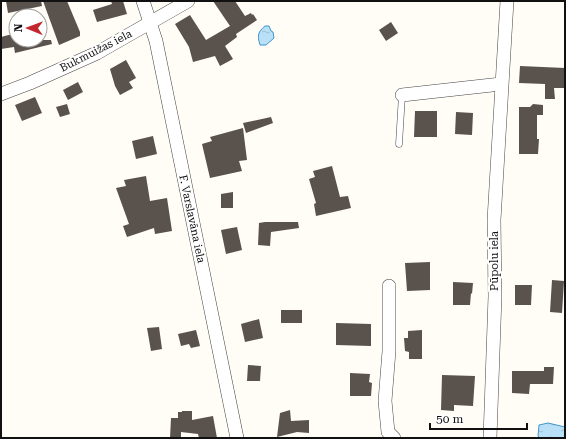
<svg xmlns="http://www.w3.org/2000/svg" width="566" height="439" font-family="'Roboto Serif',serif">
<defs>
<pattern id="water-ripples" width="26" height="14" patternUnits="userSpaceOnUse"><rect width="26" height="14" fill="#b9e0f7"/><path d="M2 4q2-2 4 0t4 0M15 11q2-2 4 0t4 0" fill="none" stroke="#9ebfd3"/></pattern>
</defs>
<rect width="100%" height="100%" fill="#fffdf5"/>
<path fill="url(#water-ripples)" stroke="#3f96cf" d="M265,26h4l2,5 2,1 1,6 -8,7h-6c-3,-10 -2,-13 5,-19z
M548,423l17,4v11h-25l-2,-2 1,-11z"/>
<path fill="#5a524d" d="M6,1h35l1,5 -34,7z
M43,1h24l13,31v4l-21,9z
M111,1h12l4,13 -30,8 -4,-12 19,-6z
M213,1h22l10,15 6,-3 1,2 1,-1 4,6 -21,14 1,3 -12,9 8,13 -13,7 -5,-10 -22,6 -4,-15 -14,-23 15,-9 16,25 24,-14z
M391,22l7,11 -12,8 -7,-11z
M16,33v7h35l1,4 -37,9 -1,-6 -13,2v-12z
M126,60l10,18 -7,4 4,6 -13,7 -5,-9 -5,-17z
M520,66l45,2v20h-11l1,11h-10v-15l-26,-1z
M78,82l5,10 -15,8 -5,-10z
M35,97l7,16 -20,8 -7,-16z
M67,104l3,10 -10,3 -4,-10z
M533,104l10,1v10h-6v24h2l-1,15h-19v-47h11z
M415,111h22v26h-23z
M456,112l17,1 -1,22 -17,-1z
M271,117l2,6 -27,10 -3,-10z
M243,128l4,32 -8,1 3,10 -32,7 -8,-34 10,-3 -2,-4z
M153,136l4,18 -21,5 -4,-18z
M332,166l8,31 8,-1 3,12 -35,8 -2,-12 2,-1 -7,-24 6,-2 -2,-6z
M146,176l4,25 17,-3 5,33 -17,3 -1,-6 -27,9 -4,-11 6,-2 -13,-36 10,-2 -2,-6z
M233,192v16h-12v-14z
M265,222h33l1,6 -28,4 -1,14 -12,-1 1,-22z
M237,227l5,23 -16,4 -5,-24z
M430,262v28l-23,1 -2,-28z
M552,280l12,1 -2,32 -12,-1z
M453,282l20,1 -1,11 -1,-1 -1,12h-17z
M515,285h17l-1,20h-16z
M281,310h21v13h-21z
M259,319l4,19 -18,4 -4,-18z
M336,323l35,1v22l-35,-1z
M159,327l3,22 -11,2 -4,-23z
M196,330l4,16 -9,2 -2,-4 -8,2 -3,-12z
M422,330v29h-13v-7l-4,-1 -1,-13h4v-7z
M248,365l13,1 -1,15h-13z
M544,367h10l-1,17h-23l-1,10 -17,-1v-22h32z
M350,373l20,1 -1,8 3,1 -1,13h-21z
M442,375l33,1 -2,30 -19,-1v6l-13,-1z
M290,410l1,11 18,-1v13l-12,-1 -20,5 3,-24z
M182,411h10v9l21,-4 4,22h-18l-1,-4 -17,-2v6h-11l1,-20h7v-6h4z"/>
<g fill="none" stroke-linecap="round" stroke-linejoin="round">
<g stroke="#444" stroke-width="7">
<path id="service" d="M399,144l3,-49"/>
</g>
<g stroke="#444" stroke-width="14">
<path id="minor" d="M143,1l13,40 81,397
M1,94l29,-11 67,-30 91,-52
M402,95l99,-11
M389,286v65l-4,50 3,31 6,6
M490,438l5,-142 -1,-76 13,-219"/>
</g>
<use href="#service" stroke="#fff" stroke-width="6"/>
<use href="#minor" stroke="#fff" stroke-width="13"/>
</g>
<g text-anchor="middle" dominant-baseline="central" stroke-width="4" stroke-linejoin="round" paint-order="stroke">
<g font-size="11" fill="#111" stroke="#fff">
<text transform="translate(96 51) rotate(-27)">Bukmuižas iela</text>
<text transform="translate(192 219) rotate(78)">F. Varslavāna iela</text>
<text transform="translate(494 261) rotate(-90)">Pūpolu iela</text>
</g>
</g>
<rect width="566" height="439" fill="none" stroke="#111111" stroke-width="4"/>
<g transform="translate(28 28) rotate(271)"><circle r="19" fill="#ffffff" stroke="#a0a0a0"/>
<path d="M0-3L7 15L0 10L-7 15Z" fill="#c4262e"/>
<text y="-6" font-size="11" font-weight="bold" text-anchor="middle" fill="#111111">N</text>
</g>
<path d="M430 423v6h97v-6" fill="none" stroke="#111111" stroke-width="2"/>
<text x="436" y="423" font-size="12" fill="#111111" stroke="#ffffff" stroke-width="3" paint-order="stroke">50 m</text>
</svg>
